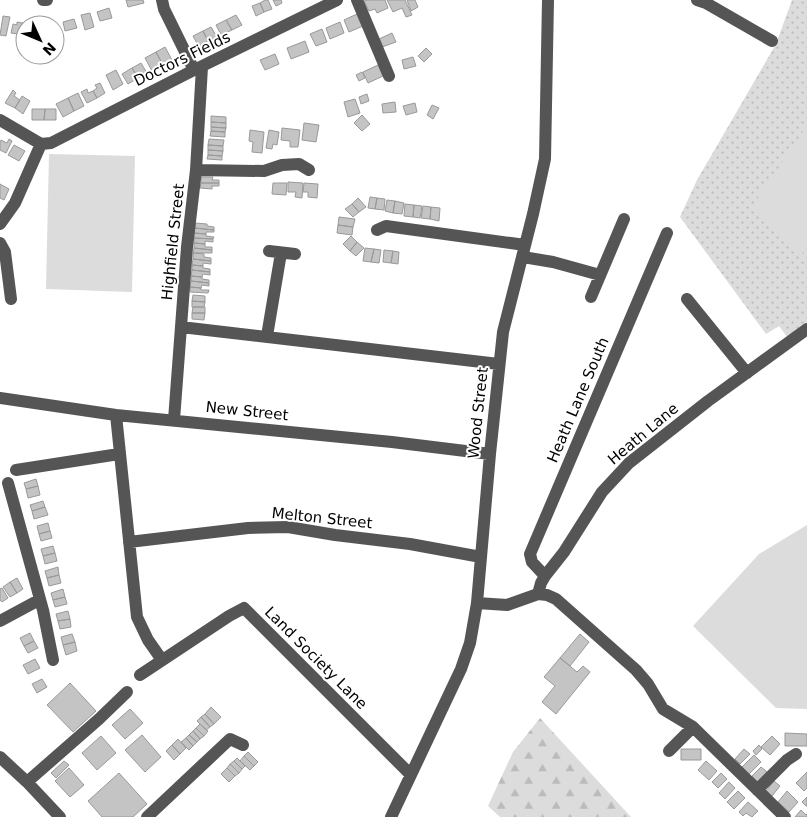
<svg xmlns="http://www.w3.org/2000/svg" width="807" height="817" font-family="'DejaVu Sans',sans-serif">
<defs>
<pattern id="grass-dots" width="8" height="8" patternUnits="userSpaceOnUse" patternTransform="scale(1.25)"><rect width="8" height="8" fill="#dcdcdc"/><path d="M2 2h.1M6 6h.1" fill="none" stroke="#bbb" stroke-width="1.8" stroke-linecap="round"/></pattern>
<pattern id="forest-firs" width="22" height="20" patternUnits="userSpaceOnUse" patternTransform="scale(1.25)"><rect width="22" height="20" fill="#dcdcdc"/><path d="M5 1l3.5 6h-7zM16 11l3.5 6h-7z" fill="#bbb"/></pattern>
</defs>
<rect width="100%" height="100%" fill="#fff"/>
<path fill="url(#grass-dots)" d="M792,0h15v322l-19,16 -9,-12 -13,8 -86,-117 17,-37 79,-136z"/>
<path fill="url(#forest-firs)" d="M540,718l91,99h-131l-12,-11 25,-54z"/>
<path fill="#dcdcdc" d="M807,126v121l-6,8 -50,-47z
M49,154l86,2 -3,136 -86,-3z
M807,525v184l-31,-1 -83,-82 66,-72z"/>
<path fill="#c4c4c4" stroke="#999" d="M126,0h17l1,3 -16,4z
M265,0h3l4,9 -8,3 -4,-9z
M273,0h8l1,3 -6,3z
M367,0h18l3,8 -11,5 -2,-4 -6,2 -5,-10z
M387,0h18l7,15 -6,2 -4,-9 -9,4z
M407,0h8l3,7 -7,4z
M260,3l4,9 -8,4 -4,-10z
M109,8l3,10 -12,3 -3,-9z
M90,13l4,14 -9,3 -4,-15z
M357,14l6,12 -14,6 -5,-12z
M236,15l6,10 -10,5 -6,-10z
M3,16l7,1 -4,19 -6,-1z
M74,19l3,9 -12,3 -2,-9z
M226,20l6,10 -11,5 -5,-10z
M17,22l11,2 -3,1v10l-14,-2 2,-9 4,1z
M340,22l4,11 -14,6 -4,-11z
M55,26h2l3,7 -5,2z
M211,27l6,10 -9,4 -5,-10z
M322,29l5,13 -11,4 -6,-12z
M203,31l5,10 -9,6 -6,-11z
M392,33l4,9 -14,5 -3,-8z
M305,41l4,11 -18,7 -4,-11z
M165,47l7,13 -9,5 -7,-13z
M426,48l6,6 -8,8 -6,-6z
M156,52l7,13 -11,6 -7,-13z
M275,54l4,10 -14,6 -5,-10z
M413,57l3,9 -12,3 -2,-9z
M141,63l6,10 -9,5 -6,-10z
M378,65l5,11 -15,7 -5,-11z
M132,68l6,10 -10,6 -6,-10z
M116,70l7,14 -10,6 -7,-15z
M362,72l3,6 -6,3 -3,-6z
M100,83l5,10 -8,5 -4,-7 4,-3 -2,-3z
M87,89l1,4 5,-2 4,7 -10,5 -6,-11z
M13,90l3,3 -2,3 6,4 -5,8 -10,-5z
M78,93l6,13 -10,5 -6,-13z
M367,94l2,7 -8,3 -2,-7z
M22,96l8,5 -7,13 -8,-6z
M68,98l6,13 -11,6 -7,-13z
M355,99l5,14 -12,4 -4,-15z
M395,102l1,10 -13,1 -1,-9z
M415,103l2,9 -11,3 -3,-9z
M432,105l7,3 -6,11 -6,-4z
M32,109h13l-1,11h-12z
M45,109h11v11h-12z
M362,115l8,9 -8,7 -8,-8z
M211,116l15,1v6l-15,-1z
M211,122l15,1v5l-15,-1z
M304,123l15,2 -3,17 -14,-2z
M211,127l15,1 -1,4 -14,-1z
M282,128l18,2 -2,17h-8v-6l-9,-1z
M250,130l14,2 -2,21 -10,-1 1,-10 -4,-1z
M269,130l10,2 -2,13 -4,-1 -1,5 -6,-1z
M211,131l14,1v5l-15,-1z
M9,139l3,2 -6,12 -6,-3v-8l1,-2 6,3z
M209,139l15,1 -1,6 -15,-1z
M14,145l11,6 -6,10 -11,-6z
M208,145l15,1v5l-15,-1z
M208,150l15,1 -1,5 -14,-1z
M208,155l14,1v4l-15,-1z
M201,177h12l-1,3h7v3h-18z
M288,182l15,1 -1,15 -7,-1 1,-5h-8z
M201,183h18v3h-7v3l-12,-1z
M273,183h14l-1,12 -14,-1z
M304,183l14,1 -1,14 -9,-1v-5h-5z
M0,184l9,5 -5,11 -4,-2z
M370,197l7,1 -2,11 -7,-1z
M358,198l8,9 -7,5 -7,-8z
M377,198l8,1 -1,11 -9,-1z
M387,200l8,1 -2,12 -8,-2z
M395,201l9,2 -2,11 -9,-1z
M352,204l7,8 -6,5 -8,-8z
M405,204l9,1 -1,12 -9,-1z
M414,205l8,1 -2,12 -7,-1z
M423,206l8,1 -1,12 -9,-1z
M431,207l9,1 -1,13 -9,-2z
M339,217l16,2 -2,8 -15,-2z
M195,223l12,1v2l7,1v3l-19,-2z
M338,225l15,2 -1,8 -15,-2z
M195,228l19,2v2h-8v2l-12,-1z
M194,233l12,1v2l8,1 -1,2 -19,-1z
M351,236l6,6 -7,9 -7,-7z
M194,238l19,1v3l-8,-1v3l-11,-1z
M357,242l7,6 -8,8 -6,-5z
M194,243l11,1v3h7v3l-18,-2z
M194,248l18,2v3h-19z
M365,248l9,1 -3,13 -8,-1z
M374,249l7,1 -2,13 -8,-1z
M384,250l9,1 -2,12 -8,-1z
M393,251l6,1 -1,12 -7,-1z
M193,253l11,1v3l7,1v3l-18,-2z
M193,259l18,2v3l-8,-1v3l-11,-1z
M192,265l11,1v2l7,1v3l-18,-2z
M192,270l18,2v3l-7,-1 -1,3 -11,-1z
M191,276l11,1v2l7,1v3l-18,-2z
M191,281l18,2v3l-7,-1 -1,3 -11,-1z
M190,287l11,1v2h8l-1,3 -18,-1z
M193,295l12,1v6l-13,-1z
M192,301l13,1 -1,5h-12z
M193,307h12v6h-13z
M192,313h13l-1,7 -12,-1z
M36,479l2,7 -12,3 -2,-6z
M38,486l2,9 -12,3 -2,-9z
M43,501l2,6 -13,4 -2,-6z
M45,507l3,8 -14,4 -2,-8z
M48,523l2,8 -11,3 -2,-8z
M50,531l2,7 -11,3 -2,-7z
M53,546l2,7 -12,3 -2,-7z
M55,553l2,8 -12,3 -2,-8z
M58,567l1,8 -12,3 -2,-7z
M59,575l2,8 -12,3 -2,-8z
M17,578l6,11 -6,4 -7,-11z
M10,582l7,11 -7,4 -7,-10z
M2,588l6,10 -6,4 -2,-2v-11z
M63,589l2,8 -12,3 -2,-7z
M65,597l2,7 -12,3 -2,-7z
M68,611l2,8 -12,2 -2,-7z
M70,619l1,8 -11,2 -2,-8z
M30,633l4,8 -10,5 -4,-8z
M72,634l3,8 -12,3 -2,-8z
M580,634l9,8 -19,24 -10,-8z
M34,641l4,7 -10,5 -4,-7z
M75,642l2,9 -11,4 -3,-10z
M560,658l17,14 6,-6 7,6 -34,42 -14,-12 13,-16 -11,-9z
M35,659l5,9 -12,6 -5,-9z
M42,679l5,8 -10,6 -5,-9z
M70,683l26,28 -23,21 -26,-27z
M211,707l10,10 -7,7 -9,-10z
M130,709l13,14 -18,16 -13,-14z
M205,714l9,10 -4,3 -9,-10z
M201,717l9,10 -4,3 -9,-9z
M200,724l8,7 -4,5 -8,-8z
M196,728l8,8 -4,3 -7,-8z
M193,731l7,8 -3,3 -8,-7z
M785,733l22,1v12h-22z
M142,735l19,22 -16,15 -20,-22z
M189,735l8,7 -4,4 -7,-8z
M101,736l15,17 -19,17 -15,-17z
M772,736l8,8 -10,11 -9,-8z
M186,738l7,8 -4,4 -8,-8z
M178,739l8,9 -6,6 -8,-9z
M172,745l8,9 -6,6 -8,-9z
M759,745l3,4 -6,6 -3,-4z
M681,749h20v11h-20z
M744,749l6,5 -10,10 -5,-5z
M248,752l10,10 -4,4 -10,-10z
M754,755l7,7 -12,12 -7,-7z
M244,756l10,10 -4,4 -10,-9z
M237,758l8,8 -3,3 -8,-8z
M64,761l5,4 -13,13 -5,-5z
M234,761l8,8 -3,4 -9,-9z
M706,761l11,10 -8,9 -11,-10z
M230,764l9,9 -4,3 -8,-8z
M761,767l6,5 -9,10 -6,-6z
M69,768l15,17 -14,12 -15,-16z
M227,768l8,8 -6,6 -8,-8z
M807,772v16l-3,3 -8,-8z
M119,773l28,31 -14,13h-31l-14,-16z
M721,773l6,6 -9,9 -6,-6z
M774,781l6,5 -8,10 -6,-5z
M729,782l6,6 -10,11 -6,-6z
M738,791l7,7 -11,11 -7,-7z
M787,791l11,11 -9,10 -11,-10z
M807,797v9h-1l-4,-4z
M748,802l10,9 -6,6 -6,-4 -3,3 -4,-4z
M801,810l5,5 1,-1v3h-12z"/>
<g fill="none" stroke-linecap="round" stroke-linejoin="round">
<path stroke="#555" stroke-width="12" d="M43,0h4
M162,0l2,9 30,61
M357,0l32,76
M697,0l9,3 66,38
M0,120l41,24
M41,144l10,-1 143,-73 143,-70
M196,170l68,1 18,-6 17,-1 10,6
M0,224l15,-21 26,-59
M377,230l9,-4 139,19
M0,243l5,9 6,47
M269,251l26,3
M523,257l30,5 47,13
M591,297l33,-78
M687,299l60,74
M181,327l318,37
M267,336l14,-83
M0,398l116,17 276,27 98,12
M116,415l21,202 11,23 14,20
M174,420l13,-173 9,-77 6,-103
M16,470l103,-16
M8,483l35,127 10,50
M129,542l119,-14 40,-1 47,8 75,9 71,13
M545,576l-13,-14 -2,-8 137,-321
M538,594l9,1 9,4 80,71 12,14 15,25 30,18 92,90
M477,603l30,2 31,-11 3,-11 4,-7 19,-24 38,-60 27,-29 79,-62 99,-72
M0,621l39,-21
M140,675l89,-59 15,-8 167,167
M669,751l24,-24
M0,757l27,25 33,35
M27,782l72,-63 28,-27
M757,790l30,-30 9,-6
M147,817l83,-78 13,6
M391,817l70,-148 9,-26 7,-40 13,-149 13,-122 30,-118 12,-55 3,-159"/>
</g>
<g text-anchor="middle" dominant-baseline="central" stroke-width="4" stroke-linejoin="round" paint-order="stroke">
<g font-size="15" fill="#000" stroke="#fff">
<text transform="translate(182 59) rotate(-26)">Doctors Fields</text>
<text transform="translate(173 242) rotate(-84)">Highfield Street</text>
<text transform="translate(578 400) rotate(-67)">Heath Lane South</text>
<text transform="translate(247 411) rotate(6)">New Street</text>
<text transform="translate(478 413) rotate(-84)">Wood Street</text>
<text transform="translate(643 434) rotate(-40)">Heath Lane</text>
<text transform="translate(322 518) rotate(6)">Melton Street</text>
<text transform="translate(316 658) rotate(45)">Land Society Lane</text>
</g>
</g>
<g transform="translate(40 40) rotate(134)"><circle r="24" fill="#ffffff" stroke="#999999"/>
<path d="M0-4L9 19L0 12L-9 19Z" fill="#000000"/>
<text y="-8" font-size="14" font-weight="bold" text-anchor="middle" fill="#000000">N</text>
</g>
</svg>
